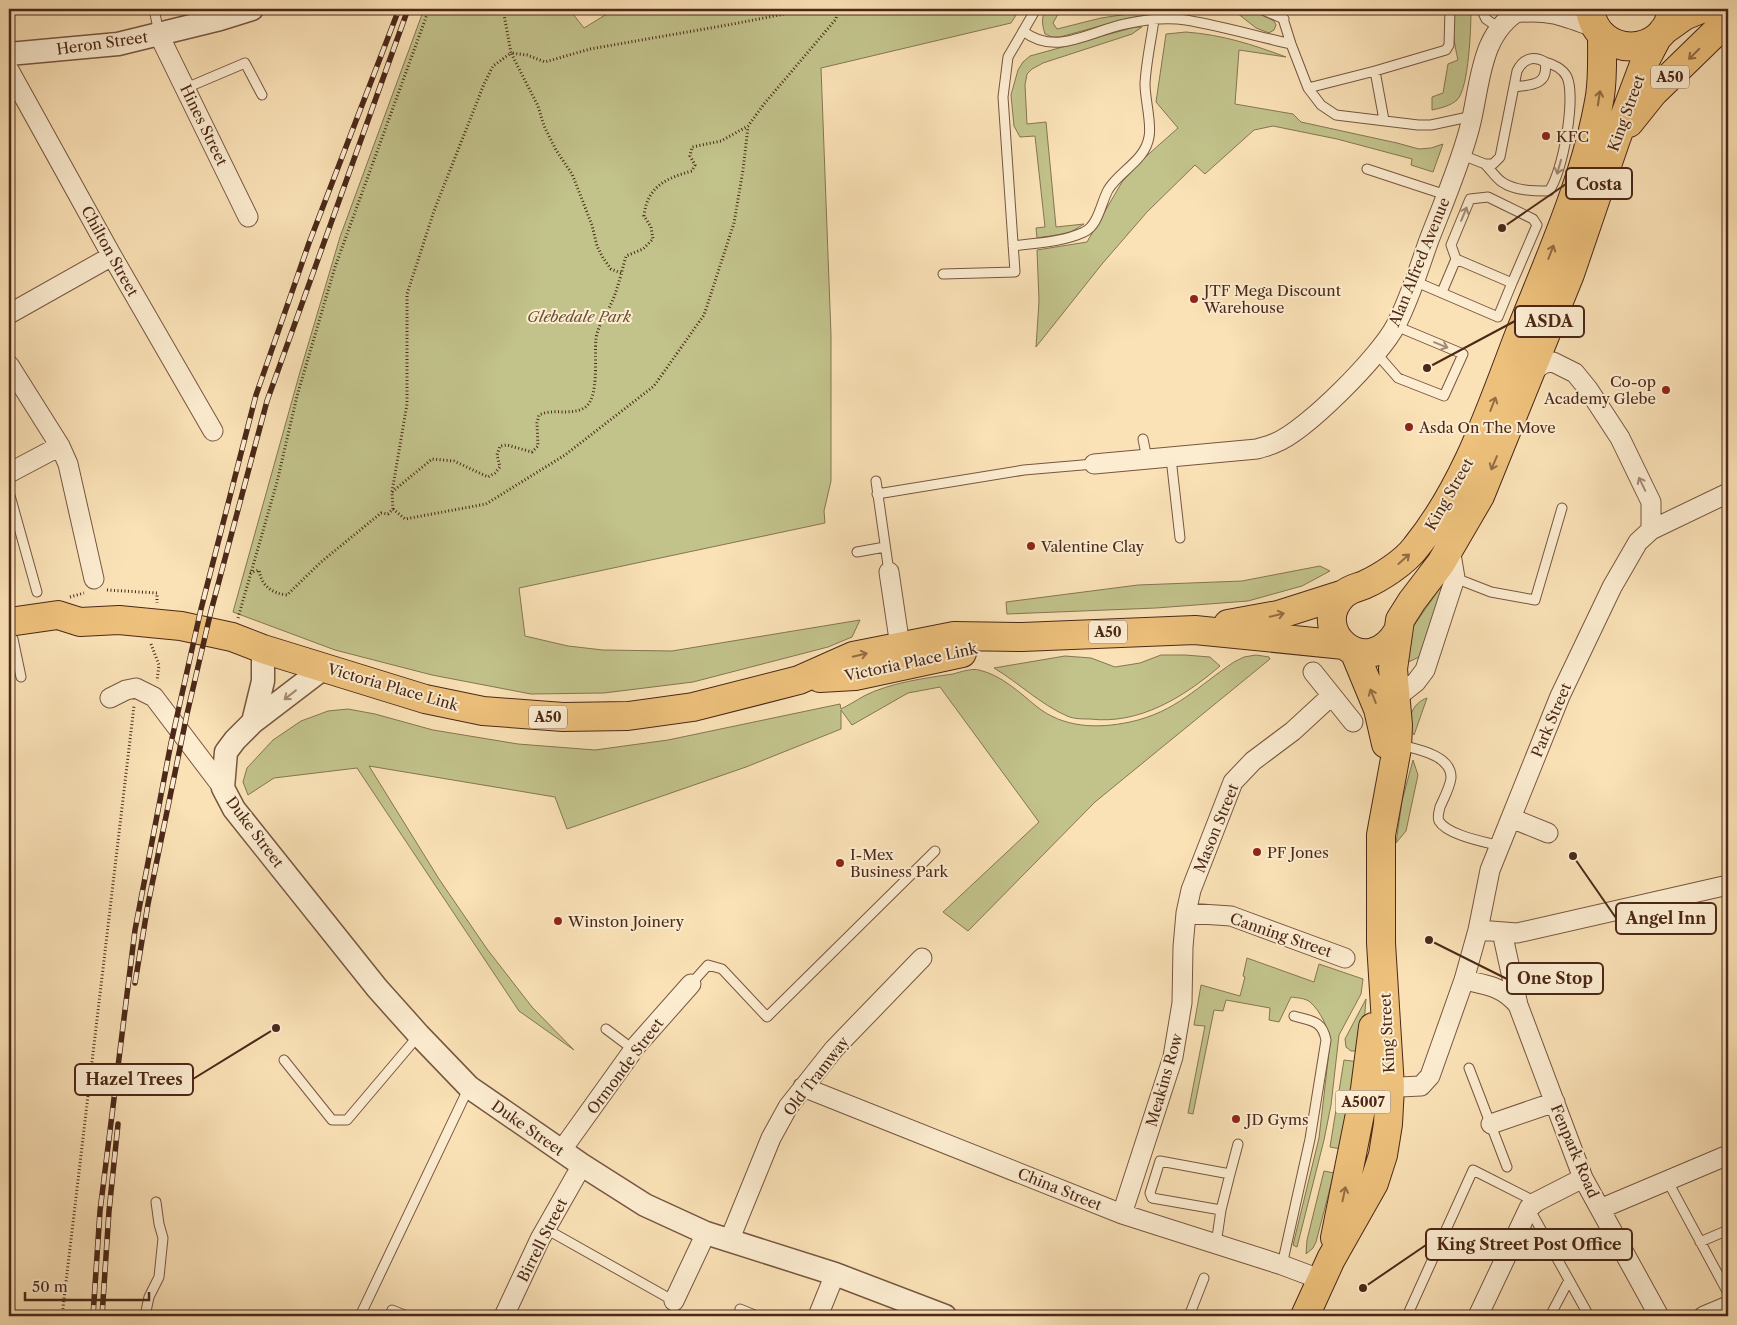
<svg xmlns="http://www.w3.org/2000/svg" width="1737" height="1325" font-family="'Libre Caslon Text',serif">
<rect width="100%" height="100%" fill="#fae1b6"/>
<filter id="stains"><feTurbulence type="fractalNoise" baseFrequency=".004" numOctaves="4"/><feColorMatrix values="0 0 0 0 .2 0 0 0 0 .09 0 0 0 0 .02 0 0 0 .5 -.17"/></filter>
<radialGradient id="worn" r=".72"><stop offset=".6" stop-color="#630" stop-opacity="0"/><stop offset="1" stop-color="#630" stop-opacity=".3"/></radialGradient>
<path fill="#c2c28b" stroke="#867552" d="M424,9h145l15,19 31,-19h405l-9,14 -190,45 10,267v146l-7,30 1,12 -306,65 6,48 43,10 35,4 69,1 188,-31 -8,17 -24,10 -135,35 -89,11 -73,1 -99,-19 -97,-25 -102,-38 67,-240 40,-135z
M1046,9h15l-8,14 4,6 44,-11 61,-9 -2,4 -31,5 -69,19h-8l-7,-3c-3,-10 -4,-16 1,-25z
M1232,9h17l25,12 2,4 -2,5 -5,3 -13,-5z
M1454,9h17c0,18 -2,79 -14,91 -7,6 -16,8 -25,10v-13l11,-4 5,-29 10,-4c-4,-18 -7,-33 -4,-51z
M1135,27h7l-10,7 -89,29 -11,6 -5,5 -2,11 2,39 19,-2 10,105 28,-3 -15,9 -32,5 -1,-10 9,-1 -10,-91 -15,1 -6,-11 -3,-31 7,-25 5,-8 7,-6z
M1186,32c37,3 65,12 100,25l-47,-7 -4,54 58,10 8,8 96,21 22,6 12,-1 12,-4 -10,28 -22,-7 1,-6 -75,-20 -64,-13 -19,4 -49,44 -10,-9 -48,47 -45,52 -66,83 3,-46 -2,-51 50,-8 35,-60 20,-22 36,-32 -22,-26 10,-68z
M1320,566l10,5 -28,15 -54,15 -92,7 -149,6 -1,-12 132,-17 104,-4z
M1440,588l1,3 -22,66 -19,9 8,-32z
M1161,655h24l25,2 10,9c-36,31 -81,59 -130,53 -8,0 -16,0 -23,-3 -27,-12 -48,-33 -73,-48l71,-12 26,2 24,9 25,-4z
M1256,655l13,2 1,2 -175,143 -127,129 -25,-19 96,-90 -99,-135 -32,6 -56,32 -11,-15v19l-95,38 -179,62 -12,-32 -186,-31 70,113 48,70 45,58 42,43 -55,-39 -162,-243 -83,10 -26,17 -5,-13 4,-14 26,-28 28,-19 27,-10 20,-2 27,5 58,16 85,14 77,6 73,-10 172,-36 1,5c8,-4 16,-9 23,-13 25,-13 61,-18 89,-22 7,-2 19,-6 26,-4 22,5 40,22 57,36 27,22 61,23 94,16 46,-10 68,-36 104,-60l10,-5z
M1427,698l-13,37c-9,-14 -2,-32 13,-37z
M1413,760l5,15 -12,56 -10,12 6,-42z
M1247,958l67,24 5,-18 44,15 -2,15 -22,41 -8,70 -7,35 -27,107 -4,-2 26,-107 11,-95c0,-12 -10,-33 -20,-41 -5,-4 -12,-4 -19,-5l-12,25 -10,-2 1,-12 -44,-8 -3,11 -9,-1 -21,104 -5,-1 17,-87 -11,-1 7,-40 39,11 5,-19 -2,-1z
M1366,999l-4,49 -3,3h-8l-5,-4 -1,-8z
M1344,1060l15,2 -18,87 -11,-2z
M1324,1171l10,2 -18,69 -3,6 -7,6 1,-14z"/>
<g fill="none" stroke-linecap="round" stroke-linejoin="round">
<g stroke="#775640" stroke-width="11">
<path id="service" d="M154,9l5,24
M1261,9l23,10
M1280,9l11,35 17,44 13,17 15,10 82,10h13l42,-9
M1481,9l5,10 13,9
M1023,31c33,26 67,0 102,-7 18,-4 42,-7 61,-4 35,6 70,16 105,24
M1375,71l9,49
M186,88l59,-25 17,32
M1308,88l67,-17 71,-21 3,-5 1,-36
M1462,155l23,9h8l7,-7 17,-86c6,-12 16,-16 28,-9 4,23 -13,23 -31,25
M1485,164c5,5 11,14 17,18 13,9 32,9 47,9 14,-19 27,-93 18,-114 -4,-8 -14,-13 -22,-15
M1367,169l79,26
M1013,246c23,-3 50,-4 71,-14 14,-6 17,-29 24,-42 11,-19 37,-29 41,-53 3,-13 -4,-37 -4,-53 1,-21 6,-43 9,-64
M1456,259l-5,-14 19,-46 18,-2 45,22 4,6 -25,58
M943,274l72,-2 -12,-175 5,-40 28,-48
M1414,281l84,36 14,-34 -56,-24 -14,33
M1377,354l21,24 46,18 19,-42 -67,-28
M1143,439l4,20
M1171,458l9,80
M876,481l13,91
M9,492l28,100
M877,494l147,-24 70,-6
M857,552l28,-5
M1455,578l36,14 44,8 27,-92
M13,639l8,38
M1400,745c16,4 52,10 51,33 -1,9 -7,20 -11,29 -1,5 -3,10 -1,14 8,14 46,21 61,25
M691,984l17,-19 14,4 45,48 168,-166
M606,1029l28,21
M284,1060l48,60h15l72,-85
M1469,1068l38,99
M1230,1174l8,-30
M1667,1180l61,113
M1529,1208l60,108
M546,1229l128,72
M1700,1242l28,-12
M1216,1244l5,-34 9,-36 -70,-13 -10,32 2,5 69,12
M1282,1265l28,-126 16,-99c-4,-20 -15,-19 -32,-24
M740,1309l17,7
M392,1310l15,6
M145,1316l4,-19 10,-20 4,-39 -4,-14 -3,-22
M360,1316l109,-229
M1189,1316l15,-38
M1407,1316l66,-146 63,32
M1550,1316l19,-36"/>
</g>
<g stroke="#775640" stroke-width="21">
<path id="minor" d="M1514,13c36,-4 50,3 82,15
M159,35l89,182
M9,70l103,186 101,175
M9,314l103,-58
M9,365l51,81 8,18 26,115
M1530,372l15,-9 8,-1 22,11 13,16 32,49 31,64v28
M1094,464l163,-15c6,-2 12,-3 18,-6 31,-12 106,-88 121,-118 14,-27 23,-57 33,-85 14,-36 30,-73 40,-110 12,-43 9,-97 53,-121
M9,473l51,-27
M889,572l11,74
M1313,672l40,50
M1397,697l19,-15 9,-12 30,-92 -5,-30
M110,698l16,-8 10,-2 18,9 69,91
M1511,818l37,15
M1186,913l45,3 114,42
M1478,930l39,3 211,-48
M1502,932l16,73
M1464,980c22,5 38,6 54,25l65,173 76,138
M803,1087l319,127 160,51 40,15
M1379,1088l42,-2 9,-10 34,-96 14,-50 12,-60 70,-174 52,-109 26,-45 13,-12 77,-37
M1491,1124l64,-22
M561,1151l76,-106 54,-61
M1600,1209l128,-54
M1122,1214l51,-157 9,-54 1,-56 3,-34 5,-23 42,-108 20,-21 40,-30 38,-35
M729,1241l42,-103 17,-31 46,-58 88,-91
M674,1301l32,-68
M504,1316l36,-77 42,-74
M818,1316l17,-42
M1478,1316l51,-108 7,-6 47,-24
M1704,1316l24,-10"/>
</g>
<g stroke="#775640" stroke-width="25">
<path id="tertiary" d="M9,54l109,-10 102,-25 32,-10
M325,667l-72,55 -18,18 -9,12 -3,36 11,21 143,179 42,47 50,52 113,78 63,40 61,28 129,41 110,42
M253,722l10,-41v-32"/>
</g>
<g stroke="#4b2818" stroke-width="30">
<path id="primary" d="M1590,9c6,50 76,50 82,0
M1663,31l21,-15 17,-7
M1629,123l24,-30 75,-73
M9,622l49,-7 22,7 39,-2 62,6 51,11 31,12 162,50 58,12 80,6 65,-1 65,-9 106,-27 54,-24 101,-20 68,1 173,-7 149,15
M1228,624l50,-9 66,-21
M1398,631c-31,53 -91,-1 -55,-36 6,-6 13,-7 21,-10 16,-7 41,-23 52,-38 50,-62 75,-139 103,-212 31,-78 67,-156 81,-239 3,-20 2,-42 2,-61
M1354,651l24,58 8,35
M820,678l35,-2 107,-23
M1335,1238l30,-149 8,-62
M1305,1316l26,-57 43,-76 9,-28 5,-31 2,-37 -9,-144v-108l16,-87 1,-23 -5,-56 7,-49 12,-19 29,-38 39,-67 90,-222 46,-135 30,-80 11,-21"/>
</g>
<path stroke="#4b2818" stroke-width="3" stroke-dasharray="1 2.5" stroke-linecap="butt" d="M621,273l-10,-4 -8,-11 -6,-12 -5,-21 -20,-51 -16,-24 -12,-24 -6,-20 -27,-53 16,2 18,7 45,-13 143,-25 77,-15
M392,492l40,-33 22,2 34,16 7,-4 5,-6 -3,-12 3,-9 7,-1 25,7 6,-6 -1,-23 2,-8c14,-7 31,1 45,-7 16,-9 10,-52 12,-69 2,-16 13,-28 18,-42 5,-13 8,-27 12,-41l17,-7 10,-10 -2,-12 -7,-11c3,-29 22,-38 48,-45l3,-6 -5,-9 2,-9 29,-6 27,-15 16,-22 72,-85 2,-10
M393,509l12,10 81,-15 79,-49 89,-69 50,-71 30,-92 9,-53 5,-43
M250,573l9,-3c3,16 12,23 28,25l34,-33 60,-49 7,1 5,-5 -1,-17 15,-88v-110l27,-83 50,-127 9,-18 18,-13 -8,-44
M107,590l50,3v10
M70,597l14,-4
M238,618l39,-136 20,-86 38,-129 94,-258
M151,644l8,21 -2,16
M62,1316l72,-610"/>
<use href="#service" stroke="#fcecd0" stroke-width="9"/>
<use href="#minor" stroke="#fcecd0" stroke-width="19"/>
<use href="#tertiary" stroke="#fcecd0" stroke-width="22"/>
<use href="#primary" stroke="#edc07b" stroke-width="28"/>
<g stroke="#4b2818" stroke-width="5.5">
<path id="rail" d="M135,983l13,-79 39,-190 24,-103 56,-210 141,-392
M93,1316l7,-105 35,-281 36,-187 30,-134 55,-214 53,-152 90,-234
M102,1316l7,-105 9,-87"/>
</g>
<use href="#rail" stroke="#fcecd0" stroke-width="4" stroke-dasharray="11" stroke-linecap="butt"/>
</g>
<defs><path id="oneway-shaft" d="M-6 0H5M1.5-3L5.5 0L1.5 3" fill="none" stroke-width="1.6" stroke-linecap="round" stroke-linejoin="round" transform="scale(1.25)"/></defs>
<g stroke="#946c45">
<use href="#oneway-shaft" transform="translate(1694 54) rotate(135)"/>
<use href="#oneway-shaft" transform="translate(1599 98) rotate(-81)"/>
<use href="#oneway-shaft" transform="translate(1551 252) rotate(-69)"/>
<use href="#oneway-shaft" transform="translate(1493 404) rotate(-69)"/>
<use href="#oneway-shaft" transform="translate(1494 463) rotate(113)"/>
<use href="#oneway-shaft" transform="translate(1404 559) rotate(-42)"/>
<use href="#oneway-shaft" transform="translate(1277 615) rotate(-14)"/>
<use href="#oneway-shaft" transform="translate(860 655) rotate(-14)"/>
<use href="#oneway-shaft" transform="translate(1373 696) rotate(-112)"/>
<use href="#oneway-shaft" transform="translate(1344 1194) rotate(-78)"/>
</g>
<g stroke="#a48a74">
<use href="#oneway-shaft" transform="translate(1559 167) rotate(106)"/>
<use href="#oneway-shaft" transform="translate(1464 214) rotate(-67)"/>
<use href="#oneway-shaft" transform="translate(1441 345) rotate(22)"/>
<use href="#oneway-shaft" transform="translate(1642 484) rotate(-116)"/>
<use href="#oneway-shaft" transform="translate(290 695) rotate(142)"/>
</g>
<g fill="#8f2418" stroke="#fcecd0" stroke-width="2">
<circle cx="1546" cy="136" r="5"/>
<circle cx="1194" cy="299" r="5"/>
<circle cx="1666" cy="390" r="5"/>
<circle cx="1409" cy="427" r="5"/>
<circle cx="1031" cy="546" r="5"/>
<circle cx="1257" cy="852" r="5"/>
<circle cx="840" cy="863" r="5"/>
<circle cx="558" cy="921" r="5"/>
<circle cx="1236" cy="1119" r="5"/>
</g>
<g text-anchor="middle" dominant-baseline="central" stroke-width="4" stroke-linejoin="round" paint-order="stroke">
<g fill="#fcecd0" stroke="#80634f" stroke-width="1">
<rect x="1651" y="65.5" width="38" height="23" rx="4"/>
<rect x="1089" y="620.5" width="38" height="23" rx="4"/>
<rect x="529" y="705.5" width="38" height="23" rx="4"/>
<rect x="1335.5" y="1090.5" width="55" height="23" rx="4"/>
</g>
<g font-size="14" font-weight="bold" fill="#4b2818">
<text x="1670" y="77">A50</text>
<text x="1108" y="632">A50</text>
<text x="548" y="717">A50</text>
<text x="1363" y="1102">A5007</text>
</g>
<g font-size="15" fill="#4b2818" stroke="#fcecd0">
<text transform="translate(102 43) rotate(-8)">Heron Street</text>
<text transform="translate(1626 113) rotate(-70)">King Street</text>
<text transform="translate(204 125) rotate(64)">Hines Street</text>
<text transform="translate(110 251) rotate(61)">Chilton Street</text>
<text transform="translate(1419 262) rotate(-68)">Alan Alfred Avenue</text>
<text transform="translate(1449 494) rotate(-60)">King Street</text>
<text transform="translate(911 662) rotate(-12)">Victoria Place Link</text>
<text transform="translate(393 687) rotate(16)">Victoria Place Link</text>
<text transform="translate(1551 720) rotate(-67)">Park Street</text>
<text transform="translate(1216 828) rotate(-68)">Mason Street</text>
<text transform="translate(255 832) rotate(53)">Duke Street</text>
<text transform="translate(1281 935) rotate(19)">Canning Street</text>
<text transform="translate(1387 1033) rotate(-93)">King Street</text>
<text transform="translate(625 1066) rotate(-53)">Ormonde Street</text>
<text transform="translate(816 1076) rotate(-52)">Old Tramway</text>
<text transform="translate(1164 1080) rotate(-74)">Meakins Row</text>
<text transform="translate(528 1128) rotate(35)">Duke Street</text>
<text transform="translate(1575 1151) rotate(67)">Fenpark Road</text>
<text transform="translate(1060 1189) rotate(22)">China Street</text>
<text transform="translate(542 1240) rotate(-63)">Birrell Street</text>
</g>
<g font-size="15" fill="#4b2818" stroke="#fcecd0" text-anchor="start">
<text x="1556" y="136">KFC</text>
<text x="1204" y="290">JTF Mega Discount<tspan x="1204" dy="17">Warehouse</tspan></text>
<text x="1656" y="381" text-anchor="end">Co-op<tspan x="1656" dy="17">Academy Glebe</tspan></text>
<text x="1419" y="427">Asda On The Move</text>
<text x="1041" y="546">Valentine Clay</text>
<text x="1267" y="852">PF Jones</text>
<text x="850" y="854">I-Mex<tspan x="850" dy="17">Business Park</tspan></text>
<text x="568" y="921">Winston Joinery</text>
<text x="1246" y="1119">JD Gyms</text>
</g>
<g font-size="15" font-style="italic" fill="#694e35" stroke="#fcecd0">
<text x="579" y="316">Glebedale Park</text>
</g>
</g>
<path fill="none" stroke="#4b2818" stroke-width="2" d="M1502 228L1566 184M1427 368L1515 321M1573 856L1616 918M1429 940L1507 979M276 1028L193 1079M1363 1288L1426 1245"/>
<g fill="#4b2818" stroke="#fcecd0" stroke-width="2">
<circle cx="1502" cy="228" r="5"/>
<circle cx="1427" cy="368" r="5"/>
<circle cx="1573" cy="856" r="5"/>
<circle cx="1429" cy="940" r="5"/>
<circle cx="276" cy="1028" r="5"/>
<circle cx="1363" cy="1288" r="5"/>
</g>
<g fill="#fcecd0" stroke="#4b2818" stroke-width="2">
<rect x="1566" y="168" width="66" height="31" rx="5"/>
<rect x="1515" y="306" width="69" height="31" rx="5"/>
<rect x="1616" y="903" width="100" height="31" rx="5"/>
<rect x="1507" y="963" width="96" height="31" rx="5"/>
<rect x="75" y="1064" width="118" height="31" rx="5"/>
<rect x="1426" y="1229" width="206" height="31" rx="5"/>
</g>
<g font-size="16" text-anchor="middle" font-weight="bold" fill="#4b2818">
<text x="1599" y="190">Costa</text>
<text x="1549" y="327">ASDA</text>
<text x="1666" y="924">Angel Inn</text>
<text x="1555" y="984">One Stop</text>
<text x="134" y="1085">Hazel Trees</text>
<text x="1529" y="1250">King Street Post Office</text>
</g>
<rect width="1737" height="1325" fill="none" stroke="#fae1b6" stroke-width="30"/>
<rect x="10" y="10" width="1717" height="1305" fill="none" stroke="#4b2818" stroke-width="2.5"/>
<rect x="15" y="15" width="1707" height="1295" fill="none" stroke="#4b2818"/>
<path d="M25 1292v8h124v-8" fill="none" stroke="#4b2818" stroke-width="2.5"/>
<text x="32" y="1292" font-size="15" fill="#4b2818" stroke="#fcecd0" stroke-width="4" paint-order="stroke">50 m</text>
<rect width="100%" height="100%" filter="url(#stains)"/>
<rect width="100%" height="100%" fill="url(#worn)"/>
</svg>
